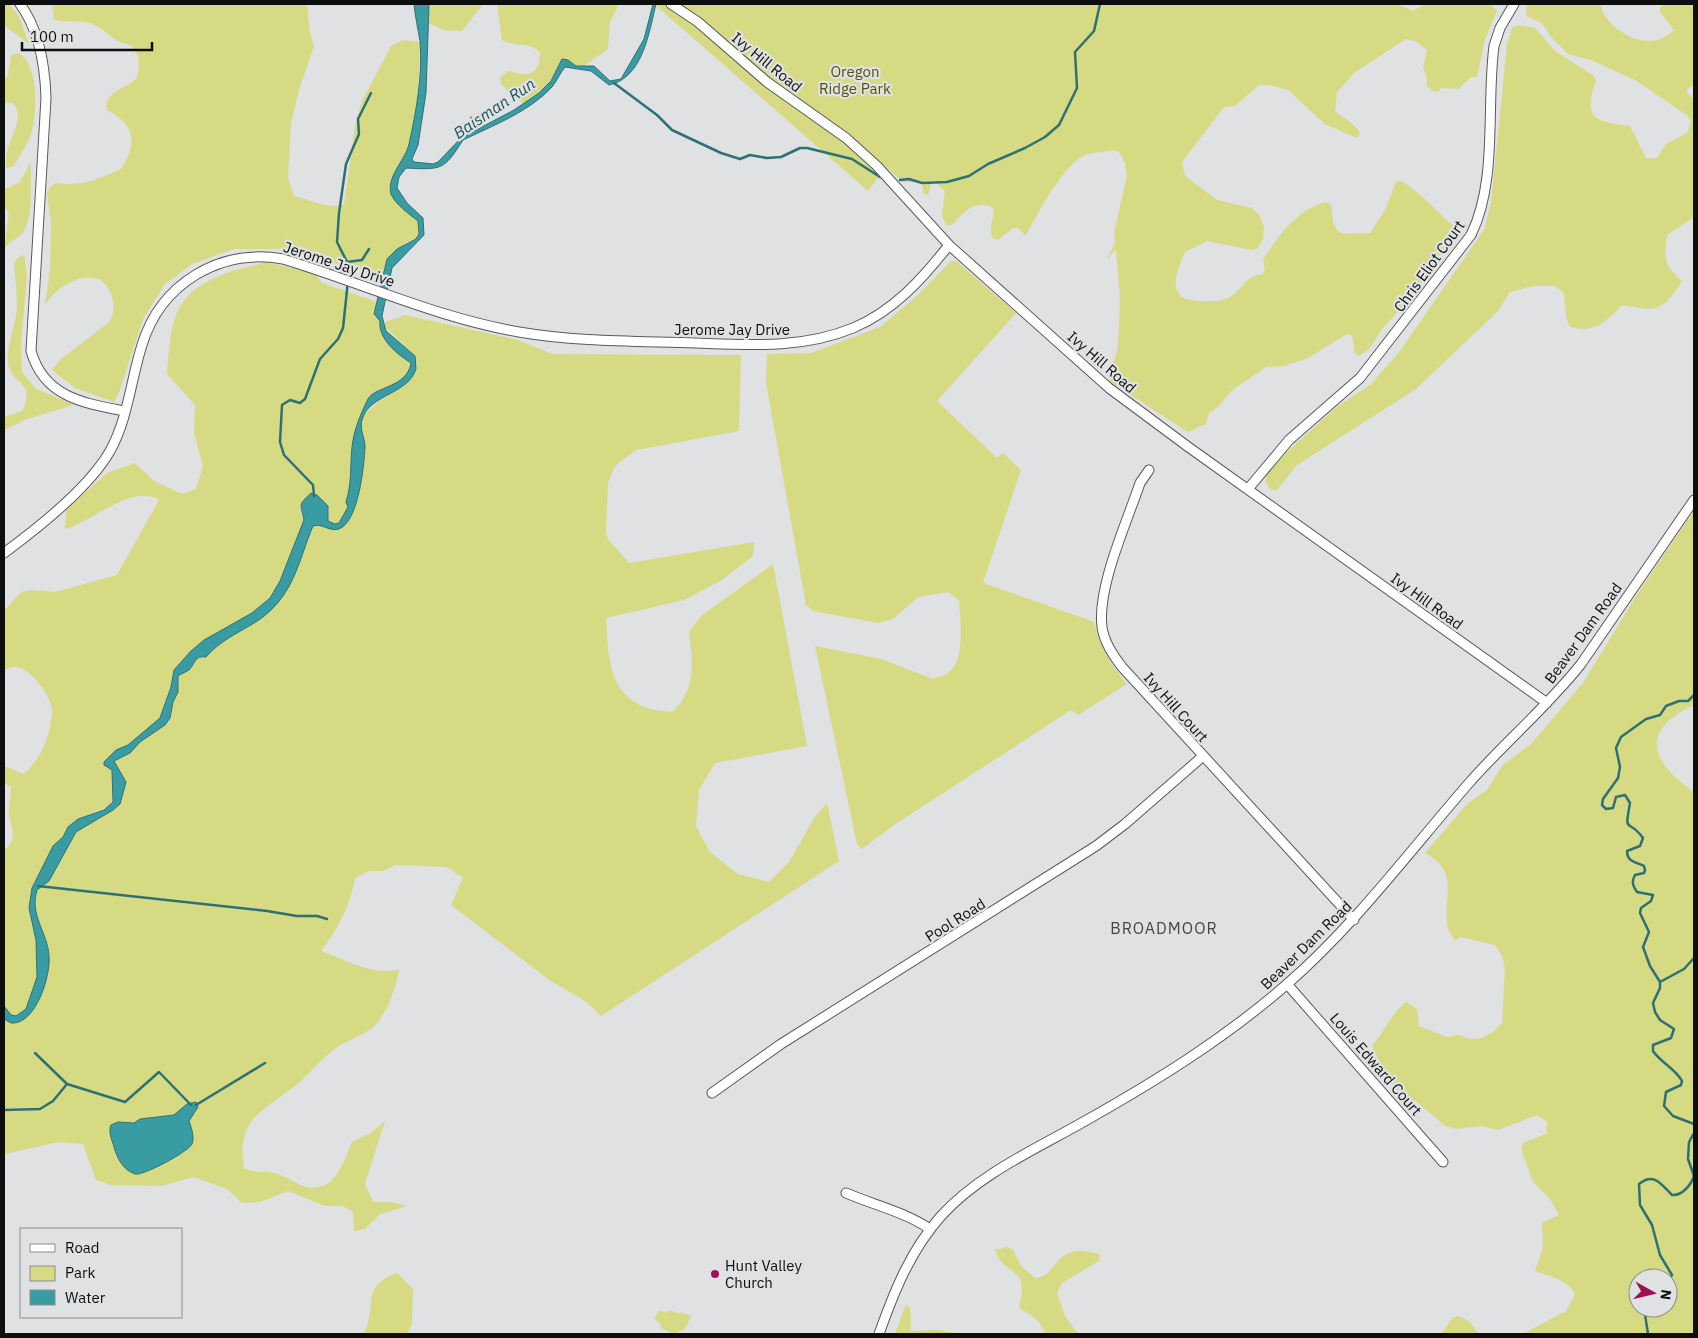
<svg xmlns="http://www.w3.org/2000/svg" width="1698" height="1338" font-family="'IBM Plex Sans',sans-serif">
<rect width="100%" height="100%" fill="#dfe1e3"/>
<path fill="#d6da82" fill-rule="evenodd" d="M4,4h5l10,12 10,28 -25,-19z
M52,4h255l3,29 4,13 -14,40 -9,37 -3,55 6,18c17,4 34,13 50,9l11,-79 7,-25 29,-55 12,-6 17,2 -2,53 -9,51 -14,29 3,29 20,17v17l-13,5 -21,25v9l-99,-28h-51l-42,15 -27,20 -22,35 -24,74 -5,9 -39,-14 -23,-18 9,-11 47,-36c11,-11 5,-38 -10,-44 -19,-7 -46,11 -53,27l5,-37 1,-46 -4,-30 3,-6 6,-4c24,4 43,-4 65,-14 17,-26 14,-45 -14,-59 -3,-19 17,-20 29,-31 4,-10 5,-26 -5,-33 -4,-3 -10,-3 -15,-6 -9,-6 -15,-13 -26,-17 -12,-3 -24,0 -36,-3z
M429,4h54l-21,27 -18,-1 -16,-7z
M497,4h122l-9,18 -2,27 -23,16 -9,1 -8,-6 -9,3c-3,20 -21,30 -36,41l-22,-20 -1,-7 9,-6c17,6 31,5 31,-18 -10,-12 -24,-5 -38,-13z
M654,4h743l16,7 12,-7h65l7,7 -12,28 -8,38h-6l-13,12 -17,-1 -3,4 -6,-1 -3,-5 -2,3v-11l-4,-10 4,-18 -10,-8 -11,-3 -52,34 -17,19 -2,19 21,16 4,6 -3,5 -32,-14 -37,-34 -18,-5h-11l-24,21 -11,1 -42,55 3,14 32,24 35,8 8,8 4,12 -1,11 -6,10 -6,1 -44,-9 -22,11c-10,23 -20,49 16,49 9,0 18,1 27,-3 15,-7 13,-20 34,-24l3,-4 -2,-11c18,-25 31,-47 62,-57l6,2c3,35 7,30 39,29l15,-23 11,-28 5,-1c23,13 36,33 58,49v5l-12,11 -36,52 -28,30 -14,21 -10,7 -4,-3 -3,-18 -5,-1 -39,24 -24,8 -18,1 -35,24 -12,15 -10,7 -3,11 -18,8 -79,-51 9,-35 2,-46 -4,-51 -9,11 8,-18 -1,-10 13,-56 -2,-12 -5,-11 -5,-3c-10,2 -26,2 -34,7 -19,12 -46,59 -55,79l-8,-8h-5l-15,12 -6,-2c-4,-16 4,-19 1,-30 -18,-10 -30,5 -41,17h-6l-4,-10 3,-24 -13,-11 -4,15 -5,-2 -1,-11h-19l-17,-15 -18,24z
M1527,4h74c1,19 29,37 48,37 10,0 18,-5 25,-11l-14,-18v-5l6,-3h28v80l-7,5v4l7,6v118l-27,18c-3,24 -4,29 15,46 -19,30 -24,31 -60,24 -15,16 -28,29 -52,22l-4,-10 -2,-24 -9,-7h-22l-23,6 -13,20 -81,77 -119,76 -21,26 -6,-2 -5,-8 5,-14 68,-61 33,-22 29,-33 84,-121 7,-27 16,-159 5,-16 6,-3 17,3 20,23 39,25 2,5c-14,38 0,41 34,45l16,32h11l9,-14 21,-11 4,-11 -3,-6 -53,-36 -44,-20 -23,-6 -17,-17 -9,-14 -16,-7z
M18,53c21,10 19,58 14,77 -3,13 -12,24 -18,36l-7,2c-7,-22 22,-47 6,-65h-9v-23l4,-4 3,-21z
M31,162c-1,22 3,49 -7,69 -4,7 -15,10 -20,18l5,-36 -5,-7v-16l16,-8z
M24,255l3,20 -6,69 1,28 13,16 39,17 -47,14 -23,11v-13l18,-6c14,-29 -7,-25 -13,-44 -5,-20 8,-41 8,-61 0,-14 -2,-29 -3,-43l4,-5z
M951,261h5l60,52 -79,88 60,57 6,-5 18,17 -38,113 111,39c5,24 17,43 33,62l-49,31 -7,-5 -180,117 -29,22 -5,-5 -42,-198 66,13 52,20c4,-2 10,-3 15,-6 18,-11 12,-55 11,-73l-11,-8 -30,5 -25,22 -15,4 -65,-12 -7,-6 -40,-222 1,-29 44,-1 69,-26 38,-32z
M265,262l49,11 8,10 55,19 -3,14 6,5c-2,18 18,33 31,43 -5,24 -36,21 -43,35 -8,16 -14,31 -16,48 -2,19 0,36 -6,55l2,5 -9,16 -4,1 -7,-3 1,-12 -15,-16 -14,15 4,12 -24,61 -11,17 -17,15 -48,27 -13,11 -17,19 -3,17 -11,31 -32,27 -9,3 -15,17 8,5v35l-34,14 -10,8 -5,10 -10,9 -21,42 -3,21 7,31 1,37 -11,32 -10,7 -5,-1 -7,-9v-155c14,-13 8,-21 5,-36 -1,-8 2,-19 2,-28l-7,-4v-17l20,8c17,-15 27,-39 28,-62 1,-14 -22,-45 -37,-45 -3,0 -8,2 -11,3v-59l17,-19 11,-2 23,2 62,-17 42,-75c-28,-17 -66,22 -94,29l1,-19 41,-37 28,-10 19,18 28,13 14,-5 7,-23 -9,-33 1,-28 -28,-31c5,-51 3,-79 57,-100 13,-5 27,-7 41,-12z
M405,315l113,25 34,14 189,1 -2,76 -103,19 -21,16 -7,17 -2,49 2,7 21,24 125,-21 -1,14 -31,24 -38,20 -78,18c2,51 6,91 66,94 24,-21 21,-50 17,-80l12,-16 72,-52 34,182 -92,17 -16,27 -3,36 14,26 28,22 31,8 20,-20 25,-44 13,-15 12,58 -238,155 -13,-13 -40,-24 -97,-74 12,-27 -16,-11 -52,-2 -12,6h-14l-14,7c-5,28 -17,51 -34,73 24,8 52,26 78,18 -3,17 -9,36 -19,50 -11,16 -29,19 -44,29 -15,10 -26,26 -40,37 -32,26 -60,32 -52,83 15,7 21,2 34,6 9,3 17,9 25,12 31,10 40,-23 49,-44l19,-9 14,-12 -20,63 8,18h18l16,4 -27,8 -15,15 -11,2 -1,-19 -10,-6h-18l-37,-15 -28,11 -18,1 -15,-14 -33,-12 -33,9 -50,-1 -15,-5 -13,-36 -24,-2 -55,12v-135c31,18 49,-52 44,-74 -1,-4 -4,-7 -6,-10 -6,-14 -9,-31 -5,-45l10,-7 29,-51 27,-16 18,-15 3,-10 -3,-19 -7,-11 12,-5 14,-14 25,-17 5,-7 3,-16 5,-10v-16l12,-7 6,-10 10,-2 15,-15 28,-16 26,-20 21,-33 17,-47 9,-1 14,5 18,-22 4,-12 7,-48 -4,-14 2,-18 16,-15 24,-14 12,-31 -30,-29v-5zM196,1102l1,6 -8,13 4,13 -3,12 -17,12 -32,16c-28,-10 -23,-18 -31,-44l10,-8c7,2 49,-5 56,-8 8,-4 10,-11 20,-12z
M1694,511v194c-55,25 -44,57 0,87v542h-171l43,-23 9,-16c-5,-15 -27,-19 -40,-24l8,-23 -1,-25 17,-8 -9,-16 -17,-17 -12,-33 2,-6 23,-9 1,-12 -10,-7 -39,15 -17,-4 -24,3 -12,-3 -28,-24 -21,-13 -8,-9 -16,-34c12,-14 19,-32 34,-44l11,7 2,17 28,11 12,-2 11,4 12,-1 11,-6 9,-9 3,-55 -3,-12 -7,-11 -34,-8 -6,4c-3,-5 -8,-12 -8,-18 -3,-29 12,-52 -22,-70l43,-50 19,-13 15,-24 30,-23 51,-60 53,-87zM1638,1278h30v30h-30z
M1007,1247l6,3 8,16 14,12c20,0 18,-29 49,-27 6,1 11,1 16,4l-1,6 -37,22 -5,10 8,23 13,18h-33c-4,-14 -14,-19 -26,-26 12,-44 -15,-30 -24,-58z
M397,1273l16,16 -1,35 -5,10h-43c13,-28 -3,-49 33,-61z
M906,1304l4,4 1,23 24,-1 28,4h-68z
M660,1310l6,3 4,-3 9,4 1,-2 11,4 -6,13 -11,5 -13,-6v-3l-7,-7z
M1458,1316l11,5 10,13h-37l10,-16z"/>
<path fill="#3a9ca3" stroke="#2c7176" d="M414,4h15l-3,89 -8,52 -6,14 2,3 19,2 5,-2 23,-24 53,-28 25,-17 12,-12 11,-22 6,1 8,6h18l16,15 11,-2 23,-40 9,-35h3c-7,28 -13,74 -47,81l-18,-14 -26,-4c-5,6 -8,14 -13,20 -23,25 -60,39 -89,53 -19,30 -21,30 -57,28l-7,9 -2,11 10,15 16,15 1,17 -32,33 -10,48 4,15 29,25 1,13c-8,25 -44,25 -53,48 -5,12 2,19 2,30 -1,18 -6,74 -26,82 -10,3 -16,-6 -26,-3 -14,33 -18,66 -50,91 -19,14 -41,21 -57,40 -11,-1 -10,4 -16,12 -3,3 -8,4 -12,7v16l-5,10 -3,16 -5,7 -25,17 -10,11 -16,8 12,21 -6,22 -7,6 -37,22 -27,49 -12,9c-8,25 11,43 12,66 2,19 -13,69 -38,67l-7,-4v-13l7,9 5,1 10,-7 11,-32 -1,-37 -7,-32 3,-20 21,-42 10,-9 5,-10 10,-8 26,-9 9,-8 -1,-32 -8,-5v-3l12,-12 12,-5 32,-27 11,-31 3,-17 17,-19 13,-11 48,-27 18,-15 10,-17 24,-61c-3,-16 -7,-14 7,-27l6,2 11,11v15l7,3 4,-1 9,-16 -2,-5c6,-19 4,-36 6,-55 2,-17 8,-32 16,-48 7,-13 39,-11 43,-36 -14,-9 -33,-24 -31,-42l-6,-7 13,-55 10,-10 19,-10 3,-5 -1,-13c-9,-7 -23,-17 -27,-27 -5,-17 15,-35 18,-50 7,-32 14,-69 11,-103 -2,-12 -5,-25 -6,-37z
M196,1102l2,5 -9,14c2,6 6,16 3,23 -4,8 -49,32 -57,30 -12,-4 -18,-16 -21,-27 -2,-7 -6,-15 -3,-22l7,-3 16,1 6,-4 34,-4 13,-11z"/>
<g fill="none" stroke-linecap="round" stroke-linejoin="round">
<path stroke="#2c7176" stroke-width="2.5" d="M614,83l43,32 15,15 49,23 19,6 10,-4 17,3 14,-1 19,-9h7l45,11 28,18
M900,180l9,-1 13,4 25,-1 22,-6 19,-12 37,-16 20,-11 14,-12 18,-37 -2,-36 19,-21 6,-27
M347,262l15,-2 7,-11
M314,496l-1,-11 -29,-30 -4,-13 2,-37 8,-5 10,3 5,-4 15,-40 18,-20 5,-11 6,-57 -2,-9 -10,-20 2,-29 7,-49 13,-30 -1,-15 13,-26
M1694,695l-6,6h-9l-13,5 -6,9 -14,4 -25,18 -5,11 4,19 -2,11 -15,21 -1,6 4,4 7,-1 3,-11 9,-2 5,8c-6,33 -2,14 13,35l-3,8 -13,5c0,11 9,11 17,15l1,4 -1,3 -9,2c-4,7 -2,11 2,17l16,3 -2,6 -10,7 -1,5 9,19 -6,15 7,19 10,16v6l-7,15 2,9 5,8 14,9 -3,9 -18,7v6c8,12 22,17 29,30l-1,4 -15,7 -2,14 9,10 21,8
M38,886l229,25 30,5h20l10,3
M1660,982l24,-13 10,-11
M35,1053l32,31 58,18 34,-30 32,33
M196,1105l69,-42
M4,1110l36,-1 13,-8 14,-17
M1668,1282l4,-7 -12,-20 -8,-30 -12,-20 -1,-21c15,-12 22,0 33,11 10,1 19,-10 22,-19l-6,-17 1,-17 5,-9
M1644,1308l4,26"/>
<g stroke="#595a5c" stroke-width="11">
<path id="minor" d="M20,4c20,27 25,62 26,94l-15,253c13,46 52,52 93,60
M671,4l27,18 69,60 79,56 31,28 72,79 160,143 78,58 360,257
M1149,470l-9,13c-13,39 -43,104 -38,144 2,15 11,28 20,40l232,253
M1248,489l41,-49 71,-62 111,-143c27,-55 15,-128 23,-189l6,-18 14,-24
M4,553c34,-25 85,-65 106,-102 18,-32 21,-72 32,-106 19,-62 78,-97 141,-86 79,24 155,59 236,73 58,10 118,9 177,11 54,2 106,6 157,-15 41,-17 70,-50 96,-83
M1287,984l156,178
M712,1093l69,-49 315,-198 29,-22 77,-67
M846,1193c28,12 59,19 84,36
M879,1334c15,-42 31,-83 62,-118 38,-42 95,-67 144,-95 71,-40 139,-82 201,-136 69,-60 123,-133 183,-202 36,-41 78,-76 112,-119l113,-164"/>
</g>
<use href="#minor" stroke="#fff" stroke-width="9"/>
</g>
<circle fill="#a00e56" stroke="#dfe1e3" stroke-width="2" cx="715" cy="1274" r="5"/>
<g text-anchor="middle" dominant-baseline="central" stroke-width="4.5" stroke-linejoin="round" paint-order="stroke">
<g font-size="15" fill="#0d0e0e" stroke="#dfe1e3">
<text transform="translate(767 62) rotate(39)">Ivy Hill Road</text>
<text transform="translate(339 264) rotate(18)">Jerome Jay Drive</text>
<text transform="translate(1429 266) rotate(-54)">Chris Eliot Court</text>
<text x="732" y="329">Jerome Jay Drive</text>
<text transform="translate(1102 362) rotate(41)">Ivy Hill Road</text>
<text transform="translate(1427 601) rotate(36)">Ivy Hill Road</text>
<text transform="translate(1583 633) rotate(-54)">Beaver Dam Road</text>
<text transform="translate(1176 707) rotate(48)">Ivy Hill Court</text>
<text transform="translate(955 920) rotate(-32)">Pool Road</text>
<text transform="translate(1306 945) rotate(-44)">Beaver Dam Road</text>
<text transform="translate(1376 1064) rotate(49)">Louis Edward Court</text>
</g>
<g font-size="15" fill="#525310" stroke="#dfe1e3">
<text x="855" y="71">Oregon<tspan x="855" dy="17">Ridge Park</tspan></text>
</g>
<g font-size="15" fill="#0d0e0e" stroke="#dfe1e3" text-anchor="start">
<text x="725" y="1265">Hunt Valley<tspan x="725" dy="17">Church</tspan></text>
</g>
<g font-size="16" font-style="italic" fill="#1d5458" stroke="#dfe1e3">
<text transform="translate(494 108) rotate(-34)">Baisman Run</text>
</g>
<g font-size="16" letter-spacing="1" fill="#454648" stroke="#dfe1e3">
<text x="1164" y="928">BROADMOOR</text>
</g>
</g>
<rect width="1698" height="1338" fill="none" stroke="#0d0e0e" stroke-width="10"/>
<rect x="20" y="1228" width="162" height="90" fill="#dfe1e3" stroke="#8b8d8e"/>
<rect x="30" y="1244" width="25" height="8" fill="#ffffff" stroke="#8b8d8e"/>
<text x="65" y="1253" font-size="15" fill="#0d0e0e">Road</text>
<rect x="30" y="1266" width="25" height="15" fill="#d6da82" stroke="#8b8d8e"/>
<text x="65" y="1278" font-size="15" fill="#0d0e0e">Park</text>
<rect x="30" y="1290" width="25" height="15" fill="#3a9ca3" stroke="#8b8d8e"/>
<text x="65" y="1303" font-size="15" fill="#0d0e0e">Water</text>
<g transform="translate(1653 1293) rotate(98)"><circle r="24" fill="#dfe1e3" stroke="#8b8d8e"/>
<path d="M0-4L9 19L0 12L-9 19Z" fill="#a00e56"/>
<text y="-8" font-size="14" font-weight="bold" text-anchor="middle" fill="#0d0e0e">N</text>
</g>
<path d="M22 42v8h130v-8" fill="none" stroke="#0d0e0e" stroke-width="2.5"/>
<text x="30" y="42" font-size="15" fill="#0d0e0e" stroke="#dfe1e3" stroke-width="4" paint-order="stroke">100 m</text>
</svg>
